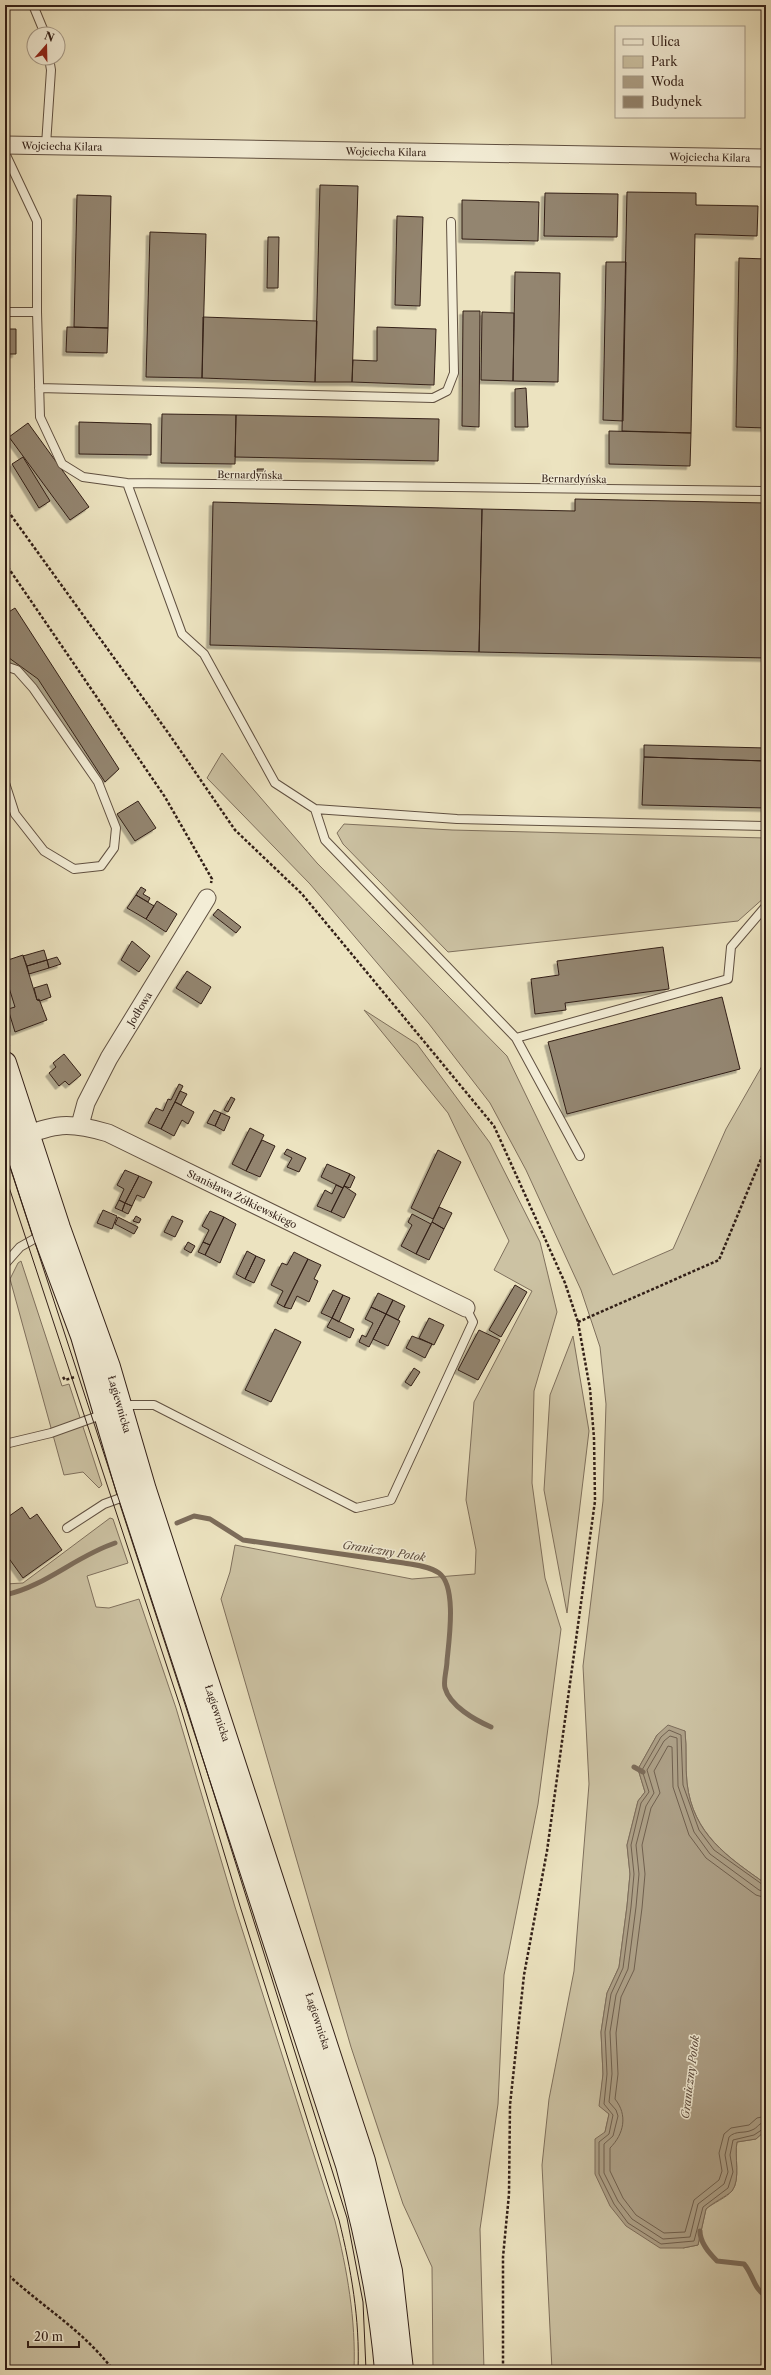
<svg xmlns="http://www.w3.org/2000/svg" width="771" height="2375" font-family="'Libre Caslon Text',serif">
<defs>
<filter id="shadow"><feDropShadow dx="-3.5" dy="3.5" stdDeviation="0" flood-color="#0004"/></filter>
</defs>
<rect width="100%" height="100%" fill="#ece3c0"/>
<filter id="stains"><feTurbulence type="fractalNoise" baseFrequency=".005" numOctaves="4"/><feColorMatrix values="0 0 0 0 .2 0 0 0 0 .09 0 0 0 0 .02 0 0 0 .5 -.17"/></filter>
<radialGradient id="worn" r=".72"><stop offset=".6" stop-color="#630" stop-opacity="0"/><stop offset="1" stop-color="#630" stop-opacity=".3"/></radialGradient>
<path fill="#ccc2a3" stroke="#7f705d" d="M222,753l95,110 190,193 106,219 60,-26 53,-120 40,-70v825c-38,-27 -73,-50 -79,-101 -2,-17 0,-35 -2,-52l-28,4 -19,34 7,23 -7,9 -11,44 3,29 -3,32 -8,61 -12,26 -6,39 2,42 -3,32 9,8 -4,18 78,116 15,-3 8,-36c7,-6 20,-11 26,-18 9,-12 2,-35 5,-49l19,-3 10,-9v240h-214l-10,-205 7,-66 25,-128 15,-187 -6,-118 20,-165 3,-97 -6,-57 -19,-57 -55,-120 -36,-67 -61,-79 -119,-140 -103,-106z
M344,824l108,6 314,8v58l-28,25 -290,31 -105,-108 -6,-11z
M364,1010l53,34 73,99 50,99 17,70 -23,79 -2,92 13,95 16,51 -23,175 -34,171 -6,129 -18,125 4,141h-51l-1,-103 -29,-63 -52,-157 -130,-448 9,-27 5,-27 177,34 63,-5 1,-24 -10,-50 8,-98 58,-111 -38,-21 15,-29 -61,-128z
M21,1261l41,125 7,-2 33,101 -3,3 -16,-16 -19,3 -54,-196 8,-16z
M573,1336l16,95 -22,182 -23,-123 6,-95z
M110,1518l3,1 15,44 -41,13 9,31 13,1 30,-9 37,109 59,199 100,314c12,48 21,99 19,149h-349v-786l18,-1z"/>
<path fill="#ada087" stroke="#7c6c5a" d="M668,1725l17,6c2,17 0,35 2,52 6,52 41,74 79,101v246l-10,9 -19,3c-3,14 4,37 -5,49 -5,5 -20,12 -26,18l-8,36 -15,3h-23l-34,-22 -16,-20 -15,-32v-35l10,-7 4,-18 -10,-8 4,-32 -2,-42 6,-39 12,-26 8,-61 3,-32 -3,-29 11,-44 7,-9 -7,-23 19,-34z"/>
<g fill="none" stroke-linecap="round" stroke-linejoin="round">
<path stroke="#70604f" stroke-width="1" d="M766,1887l-52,-37 -15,-20 -16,-45 -2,-50 -12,-5 -8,7 -19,33 7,22 -8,11 -10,42 3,29 -3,33 -8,61 -12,26 -6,38 2,42 -3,30 9,11 -4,19 -10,8v32l15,30 14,19 33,21 33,-3 9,-34 25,-19 5,-16 -3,-17 3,-15 21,-5 12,-8
M766,1892l-7,-2 -49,-36 -16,-22 -16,-46 -1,-48 -7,-2 -6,5 -17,29 7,23 -8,13 -10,39 3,29 -3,33 -8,62 -12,26 -6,37 2,42 -3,28 7,8 2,6 -5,20 -9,8v29l14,28 14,18 31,20 27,-2 8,-33 26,-20 4,-12 -3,-17 4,-18c7,-7 15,-3 23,-7 6,-2 7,-8 14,-8
M766,1898l-10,-3 -50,-37 -17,-23 -16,-48 -1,-40 -4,-1 -14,25 6,22 -9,15 -9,37 3,29 -3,34 -8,62 -13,27 -5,36 2,41 -3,25c13,16 9,35 -5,49v23l13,27 13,17 28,18 21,-1 9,-32 25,-20 3,-9 -3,-18 5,-19 7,-6 18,-3 8,-7 9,-2"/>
<path stroke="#7c6c5a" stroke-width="5" d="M177,1523l17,-7 16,3 33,21 161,23c11,2 25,3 35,10 18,13 10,67 8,88 0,8 -4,20 -2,27 5,18 30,32 46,39
M5,1595c41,-9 71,-39 110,-52
M634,1767l9,5
M700,2231c0,12 9,22 17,30l27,3c9,10 10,26 22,32"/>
</g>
<path fill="#93856f" stroke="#321f17" filter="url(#shadow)" d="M320,185l38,1 -6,196h-37z
M627,192l69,1v12l62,1 -1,30 -62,-2 -4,199 -69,-2z
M545,193l73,1 -1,43 -73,-1z
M77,195l34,1 -3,132 -34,-1z
M462,200l77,2 -1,39 -76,-2z
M397,216l26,1 -3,89 -25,-1z
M150,232l56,2 -4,144 -56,-1z
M268,237h11l-1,51h-11z
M739,258l27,1v169l-30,-1z
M606,262h20l-3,159 -20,-1z
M515,272l45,1 -2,109 -45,-1z
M463,311h17l-1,116 -17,-1z
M482,312l32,1 -1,68 -32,-1z
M203,317l114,4 -2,61 -113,-4z
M67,327l41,1 -1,25 -41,-1z
M377,327l59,2 -2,56 -82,-3 1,-22 24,1z
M5,329h11v25h-11z
M526,388l2,39h-13v-38z
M162,414l74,1 -1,49 -74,-1z
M236,415l203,4 -1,42 -203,-4z
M79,422l72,2v31l-72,-1z
M28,423l61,84 -19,13 -61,-83z
M609,431l82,2 -1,33 -81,-2z
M23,457l27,44 -11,7 -27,-44z
M257,469h7v5h-7z
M575,499l191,4v155l-287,-6 3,-143 93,2z
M213,502l269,7 -3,143 -269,-7z
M5,608l2,5 8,-5 104,161 -14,13 -67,-103 -33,-24z
M644,745l122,3v13l-122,-4z
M644,757l122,4v47l-124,-3z
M138,801l18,27 -21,13 -18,-27z
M141,887l5,3 -3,4 7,4 -2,4 -12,-7z
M136,895l18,11 -8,13 -19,-11z
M157,901l20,13 -11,18 -20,-13z
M218,909l23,18 -5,6 -23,-18z
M132,941l18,15 -11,16 -18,-12z
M663,947l6,42 -104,14 1,7 -31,4 -4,-35 28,-4 -2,-14z
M44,950l3,10 -20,6 -4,-10z
M23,955l14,45 2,-1 8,21 -32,12 -7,-23 7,-2 -10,-32v-14z
M57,957l4,7 -12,4 -2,-8z
M47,960l2,8 -20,6 -2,-8z
M187,971l24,16 -10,17 -25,-16z
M47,984l4,13 -11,4 -3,-1 -3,-12z
M722,997l18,72 -173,45 -19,-72z
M64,1054l17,21 -12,10 -4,-4 -6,5 -10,-13 7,-6 -3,-4z
M179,1084l4,2 -22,43 -13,-6 8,-15 7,3 5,-12 3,1z
M180,1091l7,3 -6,11 -6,-3z
M231,1097l4,2 -7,13 -4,-2z
M175,1102l19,10 -6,12 -6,-4 -8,16 -13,-7z
M214,1110l7,3 -6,13 -8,-3z
M221,1113l9,4 -6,14 -9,-5z
M250,1128l14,7 -18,36 -14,-7z
M262,1140l13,6 -15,31 -14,-6z
M287,1149l19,9 -7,14 -12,-5 5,-9 -8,-4z
M438,1150l23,12 -28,57 -22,-11z
M327,1164l23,10 -7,14 -22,-11z
M125,1170l14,6 -14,27 -6,-3 5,-11 -7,-4z
M350,1174l5,3 -5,11 -6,-2z
M139,1176l13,6 -8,16 -7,-3 -5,11 -7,-3z
M336,1185l7,3 -12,24 -14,-6 8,-16 7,4z
M344,1186l12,8 -12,24 -13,-6z
M119,1200l6,3 -3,8 -7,-3z
M125,1203l7,3 -4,8 -6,-3z
M439,1207l13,6 -8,16 -12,-7z
M103,1210l14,6 -5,13 -15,-6z
M210,1211l14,6 -14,28 -7,-3 6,-12 -7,-4z
M412,1214l19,10 -15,30 -15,-8 11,-21 -4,-3z
M136,1216l5,3 -2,4 -6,-2z
M172,1216l11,5 -8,16 -11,-5z
M118,1217l20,10 -4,7 -19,-10z
M224,1217l12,7 -16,39 -15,-8z
M432,1222l12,7 -15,31 -13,-6z
M188,1242l7,4 -4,7 -7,-4z
M203,1242l7,3 -5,10 -7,-3z
M247,1251l9,5 -11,23 -9,-5z
M294,1252l14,7 -24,48 -7,-4 6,-12 -12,-6 11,-22 5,2z
M256,1256l9,4 -11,23 -9,-4z
M308,1259l13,6 -7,14 4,2 -9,21 -12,-6 -6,13 -7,-2z
M515,1285l12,7 -26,45 -12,-7z
M333,1290l10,5 -11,23 -11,-5z
M378,1293l15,7 -7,14 -15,-7z
M343,1295l7,3 -11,24 -7,-4z
M393,1300l12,6 -7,14 -12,-6z
M371,1307l15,7 -17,33 -10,-5 3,-7 4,2 7,-14 -8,-4z
M386,1314l14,7 -12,25 -15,-7z
M332,1318l22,11 -4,9 -23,-11z
M429,1318l15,7 -10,20 -15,-7z
M275,1329l26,13 -30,60 -26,-12z
M479,1330l21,10 -22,40 -20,-10z
M412,1336l20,8 -7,14 -19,-10z
M414,1368l6,4 -9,14 -6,-4z
M22,1507l8,12 7,-5 25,36 -39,28 -18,-25v-34z"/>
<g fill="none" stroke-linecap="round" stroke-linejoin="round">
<g stroke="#605041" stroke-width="10">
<path id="service" d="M33,5l12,29
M46,145l5,-75 -2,-12
M5,153l32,68v91l3,105 22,47 21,13 44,6 639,8
M5,312h32
M39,388l394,10 14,-7 7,-18 -3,-151
M127,483l55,151 22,20 71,129 40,26 142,10 309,7
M5,666l12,4 16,18 65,94 18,46 -2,20 -13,18 -27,3 -30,-18 -29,-37 -10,-31
M315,809l10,31 191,198 64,118
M516,1038l212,-59 3,-32 35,-41
M5,1264l15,-17 23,-13
M123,1408l8,-3h23l202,103 35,-8 82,-178 -7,-14
M5,1444l46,-11 53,-19
M67,1528l37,-24 25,-9"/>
</g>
<g stroke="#605041" stroke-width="19">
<g id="minor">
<path id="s1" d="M5,145l761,13"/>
<path id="s2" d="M80,1125l6,-22 23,-45 98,-160"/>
<path id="s3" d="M17,1138c39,-14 50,-17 91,-5l358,175"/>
</g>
</g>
<g stroke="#321f17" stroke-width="24">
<g id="secondary">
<path id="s4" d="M5,1063l54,165 50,139 36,123 219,671 27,110 11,99"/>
<path d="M5,1115l39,119 38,102 47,159 218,670c19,68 33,135 39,205"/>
</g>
</g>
<path stroke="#321f17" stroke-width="2.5" stroke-dasharray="3 2" stroke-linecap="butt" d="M5,507l164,227 66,96 67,64 192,232 71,157 13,39 12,67 4,49 1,63 -48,350 -23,124 -14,130 -1,89 -6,63v113
M5,563l160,234 47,82 -1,4
M5,1034l4,12
M578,1322l141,-62 47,-113
M63,1377l2,3 10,-3
M5,2272c36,34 78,58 108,98"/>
<use href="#service" stroke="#f3edd6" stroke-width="8"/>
<use href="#minor" stroke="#f3edd6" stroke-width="17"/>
<use href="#secondary" stroke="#f3edd6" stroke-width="22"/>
<path stroke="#321f17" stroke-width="1" d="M5,1151l181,554 161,513 16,84 3,68
M5,1175l175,531 60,200 99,314c12,49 21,99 19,150"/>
</g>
<g text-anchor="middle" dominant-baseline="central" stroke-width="3" stroke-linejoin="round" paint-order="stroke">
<g font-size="10" fill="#321f17" stroke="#f3edd6">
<text stroke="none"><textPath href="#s1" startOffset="57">Wojciecha Kilara</textPath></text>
<text stroke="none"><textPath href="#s1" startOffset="381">Wojciecha Kilara</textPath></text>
<text stroke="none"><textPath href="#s1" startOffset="705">Wojciecha Kilara</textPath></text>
<text transform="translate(250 475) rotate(1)">Bernardyńska</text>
<text transform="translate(574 479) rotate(1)">Bernardyńska</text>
<text stroke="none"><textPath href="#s2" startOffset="131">Jodłowa</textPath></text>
<text stroke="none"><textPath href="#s3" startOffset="243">Stanisława Żółkiewskiego</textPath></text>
<text stroke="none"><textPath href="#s4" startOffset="360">Łagiewnicka</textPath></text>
<text stroke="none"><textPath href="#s4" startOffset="684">Łagiewnicka</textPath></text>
<text stroke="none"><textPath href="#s4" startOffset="1008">Łagiewnicka</textPath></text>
</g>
<g font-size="11" font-style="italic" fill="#5d4c3e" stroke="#f3edd6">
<text transform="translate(384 1551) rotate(9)">Graniczny Potok</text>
<text transform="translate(690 2077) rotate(-83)">Graniczny Potok</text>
</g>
</g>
<rect width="771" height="2375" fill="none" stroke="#ece3c0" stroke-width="20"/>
<rect x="6" y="6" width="759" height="2363" fill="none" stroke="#321f17" stroke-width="2"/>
<rect x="10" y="10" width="751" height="2355" fill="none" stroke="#321f17"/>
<rect x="615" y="26" width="130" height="92" fill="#f3edd6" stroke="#a69b8a"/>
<rect x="623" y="39" width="20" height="6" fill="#f3edd6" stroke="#a69b8a"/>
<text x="651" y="46" font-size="12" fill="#321f17">Ulica</text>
<rect x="623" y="56" width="20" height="12" fill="#ccc2a3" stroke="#a69b8a"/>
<text x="651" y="66" font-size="12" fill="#321f17">Park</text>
<rect x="623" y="76" width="20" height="12" fill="#ada087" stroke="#a69b8a"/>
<text x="651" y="86" font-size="12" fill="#321f17">Woda</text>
<rect x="623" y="96" width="20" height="12" fill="#93856f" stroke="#a69b8a"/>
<text x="651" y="106" font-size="12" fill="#321f17">Budynek</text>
<g transform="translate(46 46) rotate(20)"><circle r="19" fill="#f3edd6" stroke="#a69b8a"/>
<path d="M0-3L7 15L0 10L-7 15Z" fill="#8f2418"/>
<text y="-6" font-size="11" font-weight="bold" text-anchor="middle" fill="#321f17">N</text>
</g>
<path d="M28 2341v6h51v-6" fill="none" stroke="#321f17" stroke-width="2"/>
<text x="34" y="2341" font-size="12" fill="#321f17" stroke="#f3edd6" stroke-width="3" paint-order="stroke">20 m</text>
<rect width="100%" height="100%" filter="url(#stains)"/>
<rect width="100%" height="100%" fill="url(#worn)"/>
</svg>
